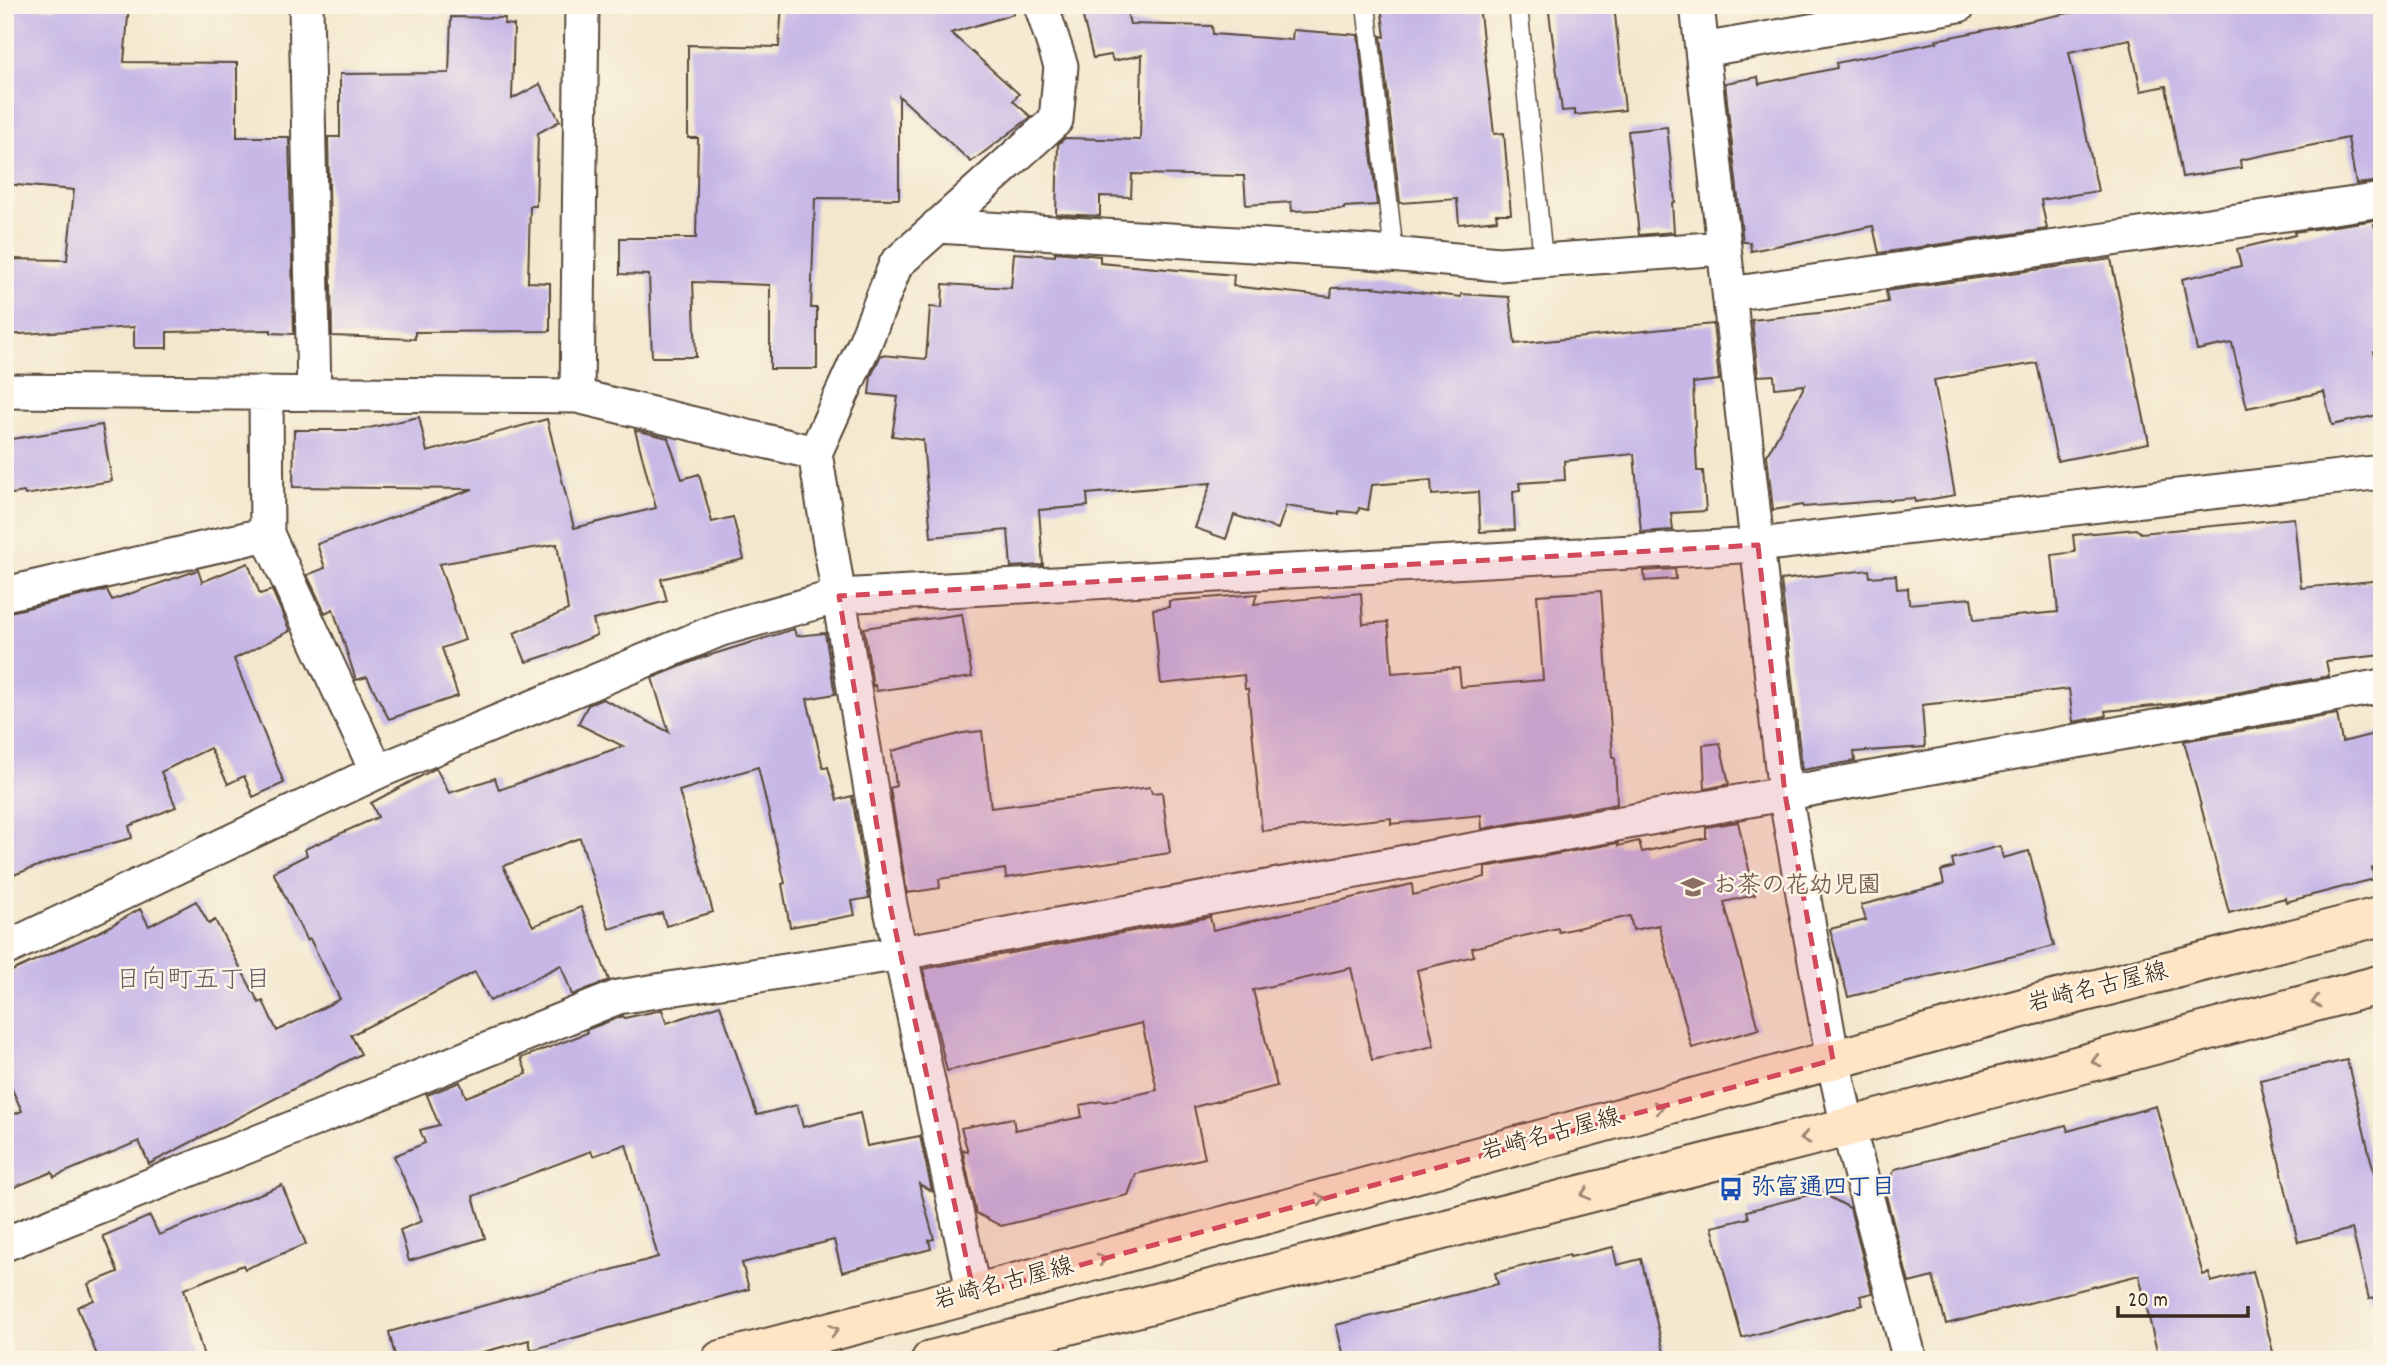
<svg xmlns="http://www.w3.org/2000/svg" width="2387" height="1365" font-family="Dekko,'Klee One',sans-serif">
<rect width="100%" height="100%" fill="#fcf5e5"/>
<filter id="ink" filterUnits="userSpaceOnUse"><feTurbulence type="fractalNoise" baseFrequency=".0143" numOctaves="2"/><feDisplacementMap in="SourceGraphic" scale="14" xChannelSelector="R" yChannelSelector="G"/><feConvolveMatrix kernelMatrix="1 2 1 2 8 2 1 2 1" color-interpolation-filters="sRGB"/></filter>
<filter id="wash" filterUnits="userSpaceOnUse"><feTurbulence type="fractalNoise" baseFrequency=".00686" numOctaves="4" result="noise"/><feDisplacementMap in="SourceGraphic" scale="28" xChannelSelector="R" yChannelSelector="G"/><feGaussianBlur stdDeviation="1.57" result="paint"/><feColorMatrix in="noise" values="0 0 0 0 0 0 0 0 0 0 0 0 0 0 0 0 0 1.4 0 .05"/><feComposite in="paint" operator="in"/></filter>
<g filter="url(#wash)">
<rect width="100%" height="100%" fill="#f3e8cd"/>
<g id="blocks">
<path fill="#c6b7e6" d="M5,5l51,4v-4h73l-5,57 113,1v74h52l5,197 -23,-1v-3l-104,2v16h-33v-21l-129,8v-76l62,1 7,-70 -69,-6z
M782,5h231l1,9 -63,19 68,61 -6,7 18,16 -60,45 -72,-66v103l-84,-1 -4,110h6v61h-47v-84l-77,-3 3,75h-44l-3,-82 -29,-1v-36h76l2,-100h-10v-93l91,2z
M1080,5h45l5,19 82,2 1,8 79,6 1,-10 65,5 19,170 -33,2v2l-52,2 -1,-9 -45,3 -2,-29 -112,-2 -1,23 -31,-1v20l-44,-2 2,-70 7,-6 75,2 2,-85 -29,6 -2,-6 -18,3z
M1381,5h98l15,129 10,-1 7,81h-15l1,6 -38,4 -2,-25 -57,4 -19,-167 4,1z
M1548,5h66l11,105 -50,5v-5l-13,1z
M2108,5h274v176l-26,3 -8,-46 -108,22 1,8 -59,9 -16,-91 -25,5 -11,-52 -61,13 29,139 -57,9 6,29 -168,24 -6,-27 -122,25 -1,-9h-7l-18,-159 33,-6 1,7 78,-16 -1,-5 101,-21 -1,-2z
M451,17l54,1 -1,6 10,1 -2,74 28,-15 20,37 -22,12 -2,73h-6l-2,76 22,1v48l-135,1v7l-83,-3 -4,-199h12v-63l109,-1z
M1667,127l8,75 -3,1 2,29 -35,3 -11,-104z
M2382,219v4l-8,1 8,27v99l-8,2 8,36v26l-50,11 -8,-33 -77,16 -15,-65 -35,7 -15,-71 59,-13 -4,-17 58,-14 -1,-3z
M1055,252l45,4v7l134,12 -1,11 98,11 1,-9 40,-1 89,10v-3l48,3 6,47 198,-20 6,56 -26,3 4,88h6l3,40 -35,2 2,17 -32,2 -7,-78 -70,7 1,19 -46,3 1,7 -7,1 2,39 -35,2 -2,-40 -46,3 -1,-15 -59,5 -4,25 -9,-2 -1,5 -19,-2v3l-53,-8 -8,23 -44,-14 -8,24 -31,-11 16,-45 -124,11 1,12 -49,4 4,55 -32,2 -3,-37 -77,7 -8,-97 -31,-4 6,-39 -29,-3 2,-18 10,-21 45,4 4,-52 12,1 1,-24 68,4 3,-35 41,3z
M2111,259l38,184 -92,18 -20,-98 -103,17 21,115 -40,7 -1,-4 -111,9 -1,-2 -29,5 -6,-55 38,-70 -30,3 -1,-13 -16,1 -6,-56 86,-9 50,-9 -2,-11z
M419,417l8,35 120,-33 27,109 82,-20 -21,-78 33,8 14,41 17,-5 13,48 21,-5 11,42 -83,20 6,22 -74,19 4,15 -40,17 -31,10 -12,-29 54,-23 -11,-66 -118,20 26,76 -23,8 16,48 -69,23 -22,-42 -11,3 -23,-71 -8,4 -18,-38 18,-7 -8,-24 156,-55 -180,-2 1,-57h66z
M102,425l10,56 -87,14 -1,-3 -19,3v-55z
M2294,518l7,70 81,-8v75l-56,6 3,15 -155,28 -69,7 1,5 -33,6 -4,-33 -147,16 3,42 -71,5 1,9 -53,9 -21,-190 88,-10 1,7 26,-2 1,14 11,-1 1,16 62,-6 3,22 84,-8 -6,-57 23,-3 -2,-17 63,-6 5,4z
M248,563l12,31 12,-4 18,41 -56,28 50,124 -31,14 -9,-21 -16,8 -18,-36 -49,24 15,35 -47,19 3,12 -61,16 -66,24v-265l102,-23 5,10 86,-30 4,12z
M1675,569l1,10 -31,2 -1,-10z
M1601,591l12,166h2l2,47 -135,25 -1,-14 -90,9v-6l-129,13 -14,-142h-3l-1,-14 -83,9 -8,-75 16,-2v-6l88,-7 -3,10 107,-11 2,31 25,-2 4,51 67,-5 2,19 82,-7 -6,-85z
M962,614l10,63 -96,14 -1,-6 -2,1 -9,-58z
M794,629l2,7 29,-3 10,61 -28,5 16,69 5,-1 9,33 15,-4 17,102 -17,3 3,14 -65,12 -8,-43 3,-1 -27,-116 -79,24 34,121 -47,14 -4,-13 -53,16 -29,-91 -77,28 30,60 48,-19 28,73 -37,15 -11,-30 -71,36 -15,-29 -124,63 10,19 -212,110 -10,-23 -85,36 -2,-5 -47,19v-73l17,-7 -17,-37v-100l98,-44 37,-21 9,17 47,-25 13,23 6,-4 44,83 4,-2 14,30 63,-32 -30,-60 -3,2 -34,-69 34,-17 -2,-6 73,-32 -7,-14 65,-35 13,25 46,-15 4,12 124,-44 -45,-22 10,-19 15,-6 66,33 -17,-54 52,-21z
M2337,714l5,28 40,-10v134l-10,2 2,11 -88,23 -1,-4 -56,15 -45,-172z
M982,731l9,77 159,-21 2,6 10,-1 8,61 -164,25 -1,-9 -66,10 1,9 -33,5 -17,-105 6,-2 -4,-35 71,-18z
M1720,743l9,41 -24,5 -2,-44z
M1738,822l17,73 -31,7 35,127 -67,19 -33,-123 -26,5 -3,-14 -71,16 -1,-4 -86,20 2,8 -57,14 17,76 -62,14 -21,-92 -98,22 24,96 -83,21 11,51 -69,16 -8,21 -127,31 -25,-13 -14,-64 6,3 -7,-24 52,-10 2,12 67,-13 -2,-12 22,-4 3,1 52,-12 -15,-67 -195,48 -24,-102 287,-52 3,13 199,-46 1,11 72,-18v-10l133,-24v3l21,-5 3,11 64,-14v-11z
M2000,846l3,12 26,-7 25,95 -206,51 -18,-68 36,-9 -5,-15 83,-21 -3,-13 13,-4 -2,-8z
M720,1005l37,110 40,-10 6,22 57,-14 7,33 53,-10 12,55 -13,-7 15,55 -5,1 2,9 -89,23 -8,-32 -92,23 7,26 -218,61 -2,-10 -77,20h-56l-7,-28 269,-75 -32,-113 -33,12 -2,-5 -118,45 12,42 -76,23 -9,-31 22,-9 -28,-65 31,-13 -5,-13 19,-5 -12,-30 33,-13 6,15 61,-23 -6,-16 66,-25 -1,-3 37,-14 1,2 38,-8 5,13z
M2347,1060l27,113 8,-2v126l-13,2 -17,-70 -54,13 -38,-162z
M2156,1106l47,169 6,-2 2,9 42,-11 22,89h-116l-20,-85 -193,49 -13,-47 -24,6 -25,-95 11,-19 171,-44 2,6z
M282,1185l24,59 -61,25 -2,-4 -59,24 21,71h-106l-22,-53 17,-7 -6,-16 30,-12 -15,-36 47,-20 9,19z
M1820,1192l30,16 22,85 -12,3 3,9 -121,33 -30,-111 37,-9 -2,-7z
M1613,1247l4,18 24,-6 25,101h-321l-9,-35 162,-41 -3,-11 74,-18 1,2z"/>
</g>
</g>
<g filter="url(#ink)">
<use href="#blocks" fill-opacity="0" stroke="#574638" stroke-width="2"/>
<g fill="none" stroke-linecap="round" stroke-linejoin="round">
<g stroke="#574638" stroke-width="21">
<path id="service" d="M1366,5l28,249
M1518,5l25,255"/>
</g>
<g stroke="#574638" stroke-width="37">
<path id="minor" d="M306,5l8,389
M1697,5l88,789 48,266 15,67 62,233
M1702,50l257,-45
M937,226l432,26 130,12 225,-16
M1730,294l652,-94
M5,391l572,5 238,57
M266,394l1,140 110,238
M577,396l5,-391
M5,594l262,-60
M5,949l372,-177 344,-143 118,-33 919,-51 624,-73
M5,1244l613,-247 283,-44 1481,-267
M974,1294l-84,-389 -75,-452 49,-108 32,-81 160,-144 5,-54 -20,-61"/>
</g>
<g stroke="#574638" stroke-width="42">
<path id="secondary" d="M721,1360l253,-66 1056,-288 352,-90
M931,1360l917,-233 534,-143"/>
</g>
<use href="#service" stroke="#fff" stroke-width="18"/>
<use href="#minor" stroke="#fff" stroke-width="33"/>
<use href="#secondary" stroke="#ffe4c6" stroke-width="38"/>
</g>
<defs><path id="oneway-chevron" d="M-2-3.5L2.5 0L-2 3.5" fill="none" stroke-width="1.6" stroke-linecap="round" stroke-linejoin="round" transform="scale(1.75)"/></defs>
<g stroke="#9d8772">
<use href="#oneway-chevron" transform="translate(2316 1002) rotate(165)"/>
<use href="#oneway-chevron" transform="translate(2096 1061) rotate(165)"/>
<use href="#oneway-chevron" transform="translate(1659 1107) rotate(-15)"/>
<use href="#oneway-chevron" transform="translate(1805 1138) rotate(166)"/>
<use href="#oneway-chevron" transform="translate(1585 1194) rotate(166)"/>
<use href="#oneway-chevron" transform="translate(1321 1199) rotate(-15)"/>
<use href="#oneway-chevron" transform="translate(1102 1259) rotate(-15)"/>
<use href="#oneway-chevron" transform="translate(834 1330) rotate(-15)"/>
</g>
</g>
<path fill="#d1495b" fill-opacity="0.2" stroke="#d1495b" stroke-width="5" stroke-dasharray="14 9" stroke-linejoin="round" d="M1758,545l27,249 48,266 -859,234 -84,-389 -51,-309z"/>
<defs>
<g id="school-bare" transform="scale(1.89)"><path d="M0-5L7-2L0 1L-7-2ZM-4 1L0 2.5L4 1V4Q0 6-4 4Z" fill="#8d6e63" stroke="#fcf5e5" stroke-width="2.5" paint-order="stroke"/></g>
<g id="bus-bare" transform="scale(1.89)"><path d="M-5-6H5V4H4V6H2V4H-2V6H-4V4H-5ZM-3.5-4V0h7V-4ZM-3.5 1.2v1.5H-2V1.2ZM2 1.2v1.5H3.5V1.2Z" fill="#1a4fb4" stroke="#fcf5e5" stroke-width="2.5" paint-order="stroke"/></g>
</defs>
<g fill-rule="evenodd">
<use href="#school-bare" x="1693" y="887"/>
<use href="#bus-bare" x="1731" y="1189"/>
</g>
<g text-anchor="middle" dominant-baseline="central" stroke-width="5" stroke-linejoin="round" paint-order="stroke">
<g font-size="24" font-weight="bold" fill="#785e54" stroke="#fcf5e5" text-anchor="start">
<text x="1713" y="887">お茶の花幼児園</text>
</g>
<g font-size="24" fill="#3b2a1e" stroke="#fcf5e5">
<text transform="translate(2098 989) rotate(-14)">岩崎名古屋線</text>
<text transform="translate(1551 1136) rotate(-15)">岩崎名古屋線</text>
<text transform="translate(1004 1285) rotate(-15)">岩崎名古屋線</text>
</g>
<g font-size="24" font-weight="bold" fill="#164399" stroke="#fcf5e5" text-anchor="start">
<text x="1751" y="1189">弥富通四丁目</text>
</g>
<g font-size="26" fill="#6c5b64" stroke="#fcf5e5">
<text x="193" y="981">日向町五丁目</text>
</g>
</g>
<rect width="2387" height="1365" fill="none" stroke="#fcf5e5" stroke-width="28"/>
<path d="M2118 1306v10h130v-10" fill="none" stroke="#3b2a1e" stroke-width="3.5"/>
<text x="2128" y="1306" font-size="21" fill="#3b2a1e" stroke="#fcf5e5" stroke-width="5" paint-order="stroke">20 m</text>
</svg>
